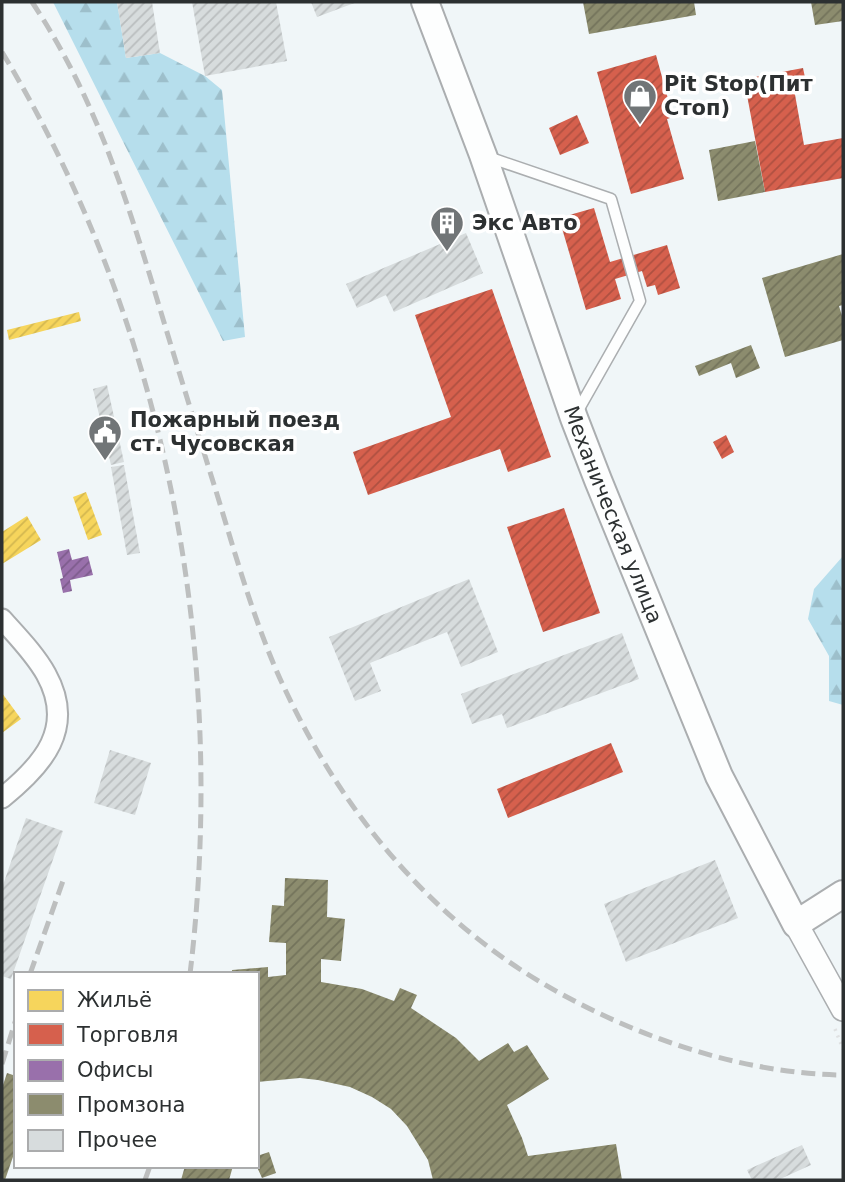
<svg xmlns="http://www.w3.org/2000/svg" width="845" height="1182" font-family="'DejaVu Sans',sans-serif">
<defs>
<pattern id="forest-firs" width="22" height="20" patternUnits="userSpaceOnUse" patternTransform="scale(1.75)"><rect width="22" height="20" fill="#b6deec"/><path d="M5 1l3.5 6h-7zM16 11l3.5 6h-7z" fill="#9dbfcb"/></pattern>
<pattern id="homes-hatch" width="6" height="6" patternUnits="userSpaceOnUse" patternTransform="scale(1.75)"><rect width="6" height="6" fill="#f6d55c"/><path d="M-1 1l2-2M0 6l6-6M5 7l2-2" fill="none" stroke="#d3b750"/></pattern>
<pattern id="shops-hatch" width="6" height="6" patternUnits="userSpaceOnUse" patternTransform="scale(1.75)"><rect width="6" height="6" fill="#d6604d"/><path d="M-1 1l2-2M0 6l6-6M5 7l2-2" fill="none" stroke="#ae5041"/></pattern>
<pattern id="offices-hatch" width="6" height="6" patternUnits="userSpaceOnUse" patternTransform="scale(1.75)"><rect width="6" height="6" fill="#9970ab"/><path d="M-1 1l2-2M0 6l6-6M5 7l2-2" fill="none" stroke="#7d5c8c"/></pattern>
<pattern id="industry-hatch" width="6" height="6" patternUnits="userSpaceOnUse" patternTransform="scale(1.75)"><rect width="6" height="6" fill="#8c8c6e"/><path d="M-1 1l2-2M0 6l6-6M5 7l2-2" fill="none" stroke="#73735b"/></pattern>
<pattern id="building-hatch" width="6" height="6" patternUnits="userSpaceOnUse" patternTransform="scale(1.75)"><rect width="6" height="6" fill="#d7dcdd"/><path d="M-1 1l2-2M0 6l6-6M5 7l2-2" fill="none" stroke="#b9bdbe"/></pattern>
</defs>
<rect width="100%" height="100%" fill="#f0f6f8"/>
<path fill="url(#forest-firs)" d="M53,2h64l9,56 34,-5 45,23 17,14 23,247 -22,4z
M843,556v149l-14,-4v-45l-21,-37 6,-30z"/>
<path fill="url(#homes-hatch)" d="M79,312l2,9 -72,19 -2,-10z
M86,492l16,43 -14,5 -15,-43z
M27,516l14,24 -39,24v-32z
M2,693l19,26 -19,14z"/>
<path fill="url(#shops-hatch)" d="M656,55l17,62 -6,2 17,60 -53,15 -34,-122z
M803,68l4,19 -13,2 10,56 39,-7v40l-78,14 -21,-113z
M577,115l12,28 -29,12 -11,-27z
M594,208l16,54 57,-17 13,43 -22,7 -3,-10 -8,2 -5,-16 -27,8 6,20 -35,11 -27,-92z
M492,289l59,168 -43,15 -8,-23 -132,46 -15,-43 98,-35 -36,-102z
M726,435l8,17 -12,7 -9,-17z
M564,508l36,105 -57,19 -36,-105z
M611,743l12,29 -115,46 -11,-29z"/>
<path fill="url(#offices-hatch)" d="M69,549l3,11 16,-4 5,19 -23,5 2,11 -9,2 -3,-14 3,-1 -6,-26z"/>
<path fill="url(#industry-hatch)" d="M583,2h111l2,13 -107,19z
M811,2h32v19l-28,4z
M755,141l10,51 -47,9 -9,-51z
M843,254v51l-4,1 4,13v21l-58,17 -23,-79z
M751,345l9,23 -24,10 -5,-15 -32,13 -4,-10z
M285,878l43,2 -1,37 18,2 -4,42 -20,-2v23l41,7 32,12 6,-13 17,7 -6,13 45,30 23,23 29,-18 6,9 13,-7 22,34 -42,26 15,33 6,18 88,-12 6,36h-189l-5,-20 -21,-34 -16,-17 -19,-12 -22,-10 -32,-7 -18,-2 -43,4v-108h-25v-4l36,-3v10l18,-2v-32l-17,-1 3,-37 12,1z
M7,1073l9,3v72l-11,32h-3v-92z
M269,1152l7,21 -14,5 -5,-11v-11z
M185,1166h48l-4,14h-48z"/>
<path fill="url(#building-hatch)" d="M117,2h35l8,51 -34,5z
M192,2h84l11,59 -82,15z
M311,2h46l-40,15z
M466,233l17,40 -89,39 -8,-17 -29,13 -11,-24z
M107,385l17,77 -13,3 -18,-76z
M124,465l16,88 -13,2 -16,-88z
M469,579l29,73 -37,15 -14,-35 -77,31 11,28 -26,10 -26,-64z
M622,633l17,46 -132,49 -5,-14 -30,10 -11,-30z
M110,750l41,13 -16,52 -41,-12z
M26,818l37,13 -52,148 -9,-3v-88z
M715,860l23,58 -112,44 -22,-58z
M802,1145l9,20 -33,15h-26l-5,-10z"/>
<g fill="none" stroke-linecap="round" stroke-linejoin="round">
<g stroke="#abaeb0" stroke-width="13">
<path id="service" d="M488,157l123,42 29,102 -64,113"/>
</g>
<g stroke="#abaeb0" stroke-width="23">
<path id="minor" d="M2,619c15,17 33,35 44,55 30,54 -3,91 -44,124"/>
</g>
<g stroke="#abaeb0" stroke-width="26">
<path id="tertiary" d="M796,924l47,85"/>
</g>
<g stroke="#abaeb0" stroke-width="30">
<g id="secondary">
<path id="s1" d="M425,2l58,153 91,263 24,62 121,296 77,148 47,-30"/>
</g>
</g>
<path stroke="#dfe1e2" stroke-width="3.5" stroke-dasharray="2 5" stroke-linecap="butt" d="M835,1029l8,20"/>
<use href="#service" stroke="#fdfefe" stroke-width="10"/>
<use href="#minor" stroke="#fdfefe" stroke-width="19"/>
<use href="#tertiary" stroke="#fdfefe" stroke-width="23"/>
<use href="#secondary" stroke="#fdfefe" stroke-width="26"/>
<path stroke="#bdbfbf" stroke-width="5" stroke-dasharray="14 7" stroke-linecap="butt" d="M32,2c60,90 91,185 122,287 20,67 41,135 62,202 20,65 38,131 66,192 61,132 154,244 283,313 83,45 183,78 278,79
M2,52c166,274 226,605 188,922
M30,974l34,-96
M2,1064l14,-45
M145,1180l5,-14"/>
</g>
<defs>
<g id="shop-pin" transform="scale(1.75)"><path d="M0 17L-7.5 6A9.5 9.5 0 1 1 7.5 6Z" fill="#717577" stroke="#fff"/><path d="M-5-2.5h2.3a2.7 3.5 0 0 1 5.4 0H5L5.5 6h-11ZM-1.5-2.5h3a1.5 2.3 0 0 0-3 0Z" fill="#fff"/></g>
<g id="building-pin" transform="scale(1.75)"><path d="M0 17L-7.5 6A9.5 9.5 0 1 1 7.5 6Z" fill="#717577" stroke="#fff"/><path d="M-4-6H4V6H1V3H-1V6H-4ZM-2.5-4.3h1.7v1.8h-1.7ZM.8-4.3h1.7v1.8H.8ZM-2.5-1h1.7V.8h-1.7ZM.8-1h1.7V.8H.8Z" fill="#fff"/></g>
<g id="civic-pin" transform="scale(1.75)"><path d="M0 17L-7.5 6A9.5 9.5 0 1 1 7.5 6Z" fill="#717577" stroke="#fff"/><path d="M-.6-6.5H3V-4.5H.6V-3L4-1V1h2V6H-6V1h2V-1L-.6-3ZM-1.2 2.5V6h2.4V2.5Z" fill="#fff"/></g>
</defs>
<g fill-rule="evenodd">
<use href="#shop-pin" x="640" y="96"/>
<use href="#building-pin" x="447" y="223"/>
<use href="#civic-pin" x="105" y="432"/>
</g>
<g text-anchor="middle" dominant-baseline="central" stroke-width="7" stroke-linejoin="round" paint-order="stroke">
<g font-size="21" font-weight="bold" fill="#2c3031" stroke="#fff" text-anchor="start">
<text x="664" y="84">Pit Stop(Пит<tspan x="664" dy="24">Стоп)</tspan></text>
<text x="472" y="223">Экс Авто</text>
<text x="130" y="420">Пожарный поезд<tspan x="130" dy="24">ст. Чусовская</tspan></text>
</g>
<g font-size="21" fill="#2c3031" stroke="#fff">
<text stroke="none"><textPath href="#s1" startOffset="546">Механическая улица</textPath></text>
</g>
</g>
<rect width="845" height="1182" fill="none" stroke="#2c3031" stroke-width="7"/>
<rect x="14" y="972" width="245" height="196" fill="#ffffff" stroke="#abacad" stroke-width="2"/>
<rect x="28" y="990" width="35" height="21" fill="#f6d55c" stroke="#abacad" stroke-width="2"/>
<text x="77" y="1007" font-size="21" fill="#2c3031">Жильё</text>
<rect x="28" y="1024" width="35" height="21" fill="#d6604d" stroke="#abacad" stroke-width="2"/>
<text x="77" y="1042" font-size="21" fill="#2c3031">Торговля</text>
<rect x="28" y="1060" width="35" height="21" fill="#9970ab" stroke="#abacad" stroke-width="2"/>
<text x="77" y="1077" font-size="21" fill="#2c3031">Офисы</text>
<rect x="28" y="1094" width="35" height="21" fill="#8c8c6e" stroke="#abacad" stroke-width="2"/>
<text x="77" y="1112" font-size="21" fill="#2c3031">Промзона</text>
<rect x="28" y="1130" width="35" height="21" fill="#d7dcdd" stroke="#abacad" stroke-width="2"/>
<text x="77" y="1147" font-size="21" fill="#2c3031">Прочее</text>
</svg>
